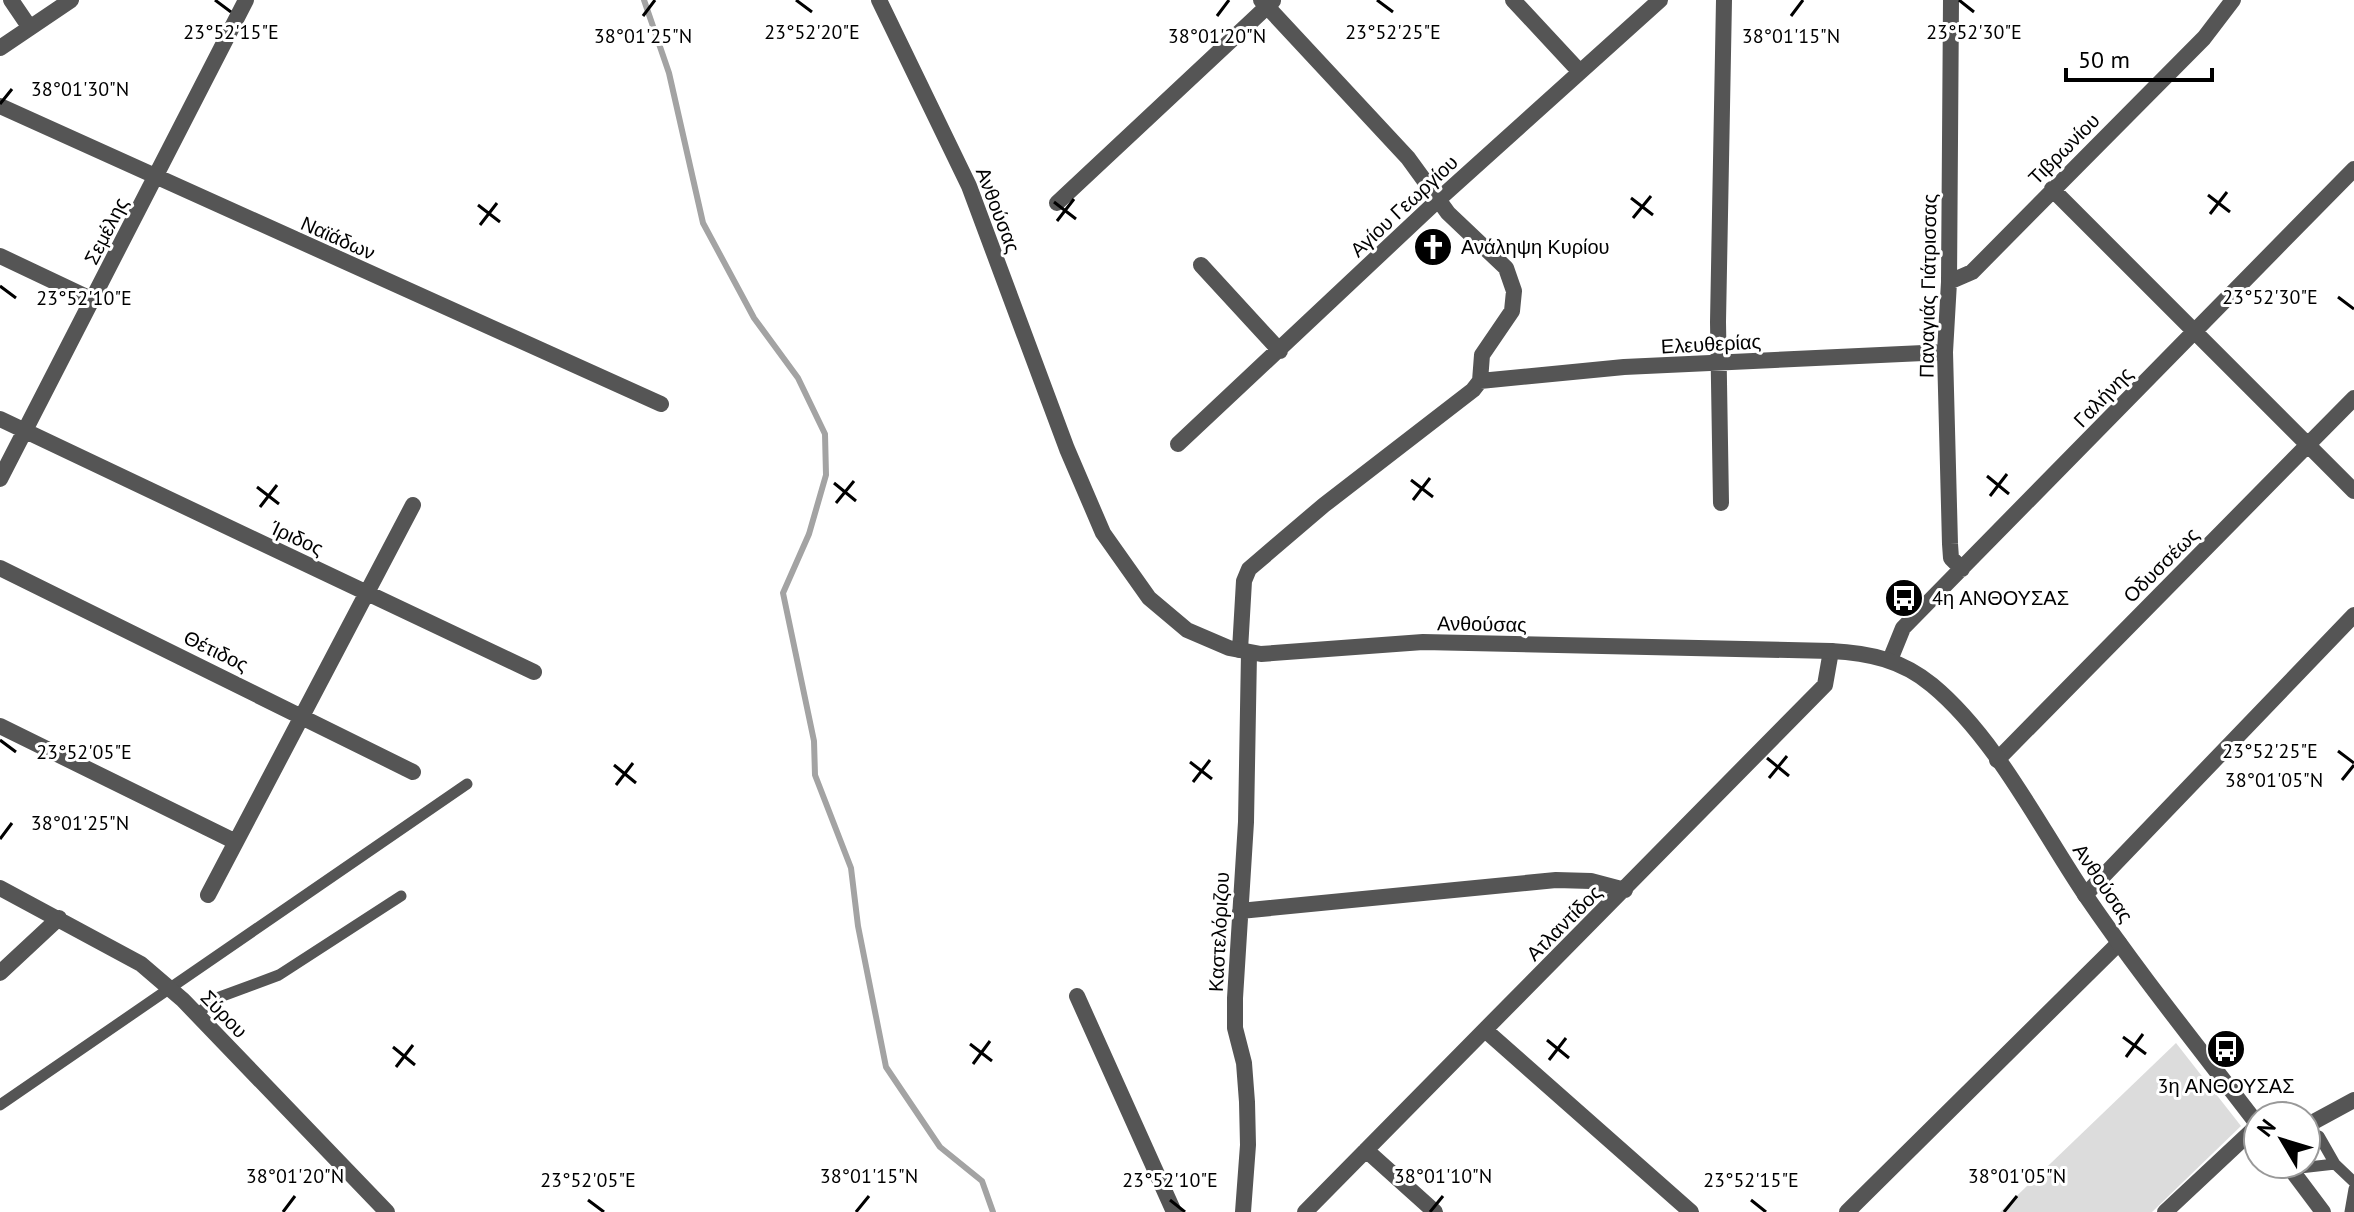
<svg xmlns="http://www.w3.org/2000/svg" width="2354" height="1212" font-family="'PT Sans',sans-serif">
<rect width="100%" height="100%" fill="#fff"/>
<path fill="#dcdcdc" d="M2176,1043l65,83 -89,86h-152z"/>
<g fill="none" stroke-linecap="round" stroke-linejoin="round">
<path stroke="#a3a3a3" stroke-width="6" d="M644,0l25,73 34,150 51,95 44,60 27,56 1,41 -17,59 -26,59 31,148 1,34 36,93 7,58 28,141 54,80 42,34 11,31"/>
<path stroke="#555" stroke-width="11" d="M197,1014l20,-16 62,-23 122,-79
M0,1105l467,-321
M2319,1136l16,28 19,18
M2291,1169l44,-5
M2350,1212l4,-23"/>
<path stroke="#555" stroke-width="16" d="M2306,1126l48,-26"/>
<path stroke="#555" stroke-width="16" d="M11,0l19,28
M1513,0l67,72
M1951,0l-2,282 -4,70 5,192 1,14 11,11
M0,48l71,-48
M0,106l661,298
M2052,189l302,302
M1057,203l216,-202
M0,256l93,44
M1201,265l79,86
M1949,282l23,-10 232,-234 29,-38
M1480,381l144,-14 321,-15
M0,419l534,253
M1178,444l260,-244 222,-200
M0,479l246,-479
M1721,503l-3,-181 6,-322
M0,568l413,204
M1240,650l4,-69 5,-12 75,-64 149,-115 7,-9 2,-26 30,-44 2,-20 -8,-23 -58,-55 -40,-55 -147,-158
M1890,660l13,-32 451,-459
M0,726l236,116
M1997,760l357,-362
M0,888l141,76 42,36 204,212
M208,895l205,-390
M2085,895l269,-280
M1240,911l316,-31 35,1 34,9
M0,973l59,-55
M1077,996l97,216
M1485,1030l206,182
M1366,1150l69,62
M1243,1212l5,-67 -1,-43 -3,-39 -9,-35v-30l11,-176 3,-169
M1305,1212l520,-527 6,-34
M1847,1212l272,-269
M2165,1212l93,-87"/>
<path stroke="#555" stroke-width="16" d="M879,0l90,186 98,263 36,84 46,65 38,32 42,18 32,6 162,-12 408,9c38,2 71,9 101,34 64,53 108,143 154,211 54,79 114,153 172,229
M2287,1164l36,48"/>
</g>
<path fill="none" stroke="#000" stroke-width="3" d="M215,0l16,12M796,0l16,12M1377,0l16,12M1959,0l15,12M643,16l12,-16M1217,16l12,-16M1791,16l12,-16M0,104l12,-15M2208,195l22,17M1631,198l22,17M1054,202l22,17M478,205l22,17M2210,214l17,-22M1633,218l18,-22M1057,221l17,-22M480,225l17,-22M0,286l16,12M2338,297l16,12M1987,476l22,18M1411,480l22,17M834,483l22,18M257,487l22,17M1990,496l17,-22M1413,500l17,-22M836,503l18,-22M260,507l17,-22M0,740l16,12M2338,751l16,12M1767,758l22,18M1190,762l22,17M614,765l22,18M1769,778l18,-22M2342,780l12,-15M1193,782l17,-22M616,785l17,-22M0,839l12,-16M2123,1037l23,17M1547,1040l22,18M970,1044l22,17M393,1047l22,18M2126,1057l17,-23M1549,1060l17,-22M973,1064l17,-23M396,1067l17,-22M588,1200l16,12M1170,1200l15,12M1751,1200l15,12M283,1212l12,-16M856,1212l13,-16M1430,1212l13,-16M2004,1212l13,-16"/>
<defs>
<g id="church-disc" transform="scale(2)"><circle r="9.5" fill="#000" stroke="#fff"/><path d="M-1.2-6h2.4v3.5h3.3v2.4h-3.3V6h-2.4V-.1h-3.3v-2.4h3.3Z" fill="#fff"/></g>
<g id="bus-disc" transform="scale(2)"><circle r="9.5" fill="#000" stroke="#fff"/><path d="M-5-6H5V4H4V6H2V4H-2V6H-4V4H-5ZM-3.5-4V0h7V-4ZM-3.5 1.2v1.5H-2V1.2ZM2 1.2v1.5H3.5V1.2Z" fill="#fff"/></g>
</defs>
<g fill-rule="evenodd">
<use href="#church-disc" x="1433" y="247"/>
<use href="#bus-disc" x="1904" y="598"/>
<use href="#bus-disc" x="2226" y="1049"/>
</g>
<g text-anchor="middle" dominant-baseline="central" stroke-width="6" stroke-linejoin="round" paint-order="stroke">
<g font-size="20" fill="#000" stroke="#fff">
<text transform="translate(2064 149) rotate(-45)">Τιβρωνίου</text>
<text transform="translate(1404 206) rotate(-43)">Αγίου Γεωργίου</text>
<text transform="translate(998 210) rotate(69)">Ανθούσας</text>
<text transform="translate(106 231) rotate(-63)">Σεμέλης</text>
<text transform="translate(338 238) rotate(24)">Ναϊάδων</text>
<text transform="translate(1928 286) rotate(-89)">Παναγιάς Γιάτρισσας</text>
<text transform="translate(1711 344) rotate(-3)">Ελευθερίας</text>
<text transform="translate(2103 397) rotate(-46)">Γαλήνης</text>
<text transform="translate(297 538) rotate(25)">Ίριδος</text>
<text transform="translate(2161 565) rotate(-45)">Οδυσσέως</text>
<text transform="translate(1482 624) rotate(1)">Ανθούσας</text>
<text transform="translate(216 651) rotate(26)">Θέτιδος</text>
<text transform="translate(2103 883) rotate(56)">Ανθούσας</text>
<text transform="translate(1564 923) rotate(-45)">Ατλαντίδος</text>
<text transform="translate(1219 932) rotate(-87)">Καστελόριζου</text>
<text transform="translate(224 1014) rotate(46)">Σύρου</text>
</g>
<g font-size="20" fill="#000" stroke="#fff" text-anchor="start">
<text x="1461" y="247">Ανάληψη Κυρίου</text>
<text x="1932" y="598">4η ΑΝΘΟΥΣΑΣ</text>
<text x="2226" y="1086" text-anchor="middle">3η ΑΝΘΟΥΣΑΣ</text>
</g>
</g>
<g font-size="20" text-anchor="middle" fill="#000" stroke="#fff" stroke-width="6" stroke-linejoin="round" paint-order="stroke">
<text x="231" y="39">23°52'15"E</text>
<text x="812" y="39">23°52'20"E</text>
<text x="1393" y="39">23°52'25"E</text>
<text x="1974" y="39">23°52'30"E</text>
<text x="643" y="43">38°01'25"N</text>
<text x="1217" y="43">38°01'20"N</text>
<text x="1791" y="43">38°01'15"N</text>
<text x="80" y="96">38°01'30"N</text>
<text x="2270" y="304">23°52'30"E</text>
<text x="84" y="305">23°52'10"E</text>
<text x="2270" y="758">23°52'25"E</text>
<text x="84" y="759">23°52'05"E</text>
<text x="2274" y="787">38°01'05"N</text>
<text x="80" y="830">38°01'25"N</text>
<text x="295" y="1183">38°01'20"N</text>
<text x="869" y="1183">38°01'15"N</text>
<text x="1443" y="1183">38°01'10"N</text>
<text x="2017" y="1183">38°01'05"N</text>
<text x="588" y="1187">23°52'05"E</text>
<text x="1170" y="1187">23°52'10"E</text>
<text x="1751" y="1187">23°52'15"E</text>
</g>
<g transform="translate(2282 1140) rotate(308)"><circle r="38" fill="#ffffff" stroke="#999999" stroke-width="2"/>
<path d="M0-6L14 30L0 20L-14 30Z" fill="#000000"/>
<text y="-12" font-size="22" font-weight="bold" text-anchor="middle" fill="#000000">N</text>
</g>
<path d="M2066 68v12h146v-12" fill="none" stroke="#000000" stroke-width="4"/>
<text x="2078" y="68" font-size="24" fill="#000000" stroke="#ffffff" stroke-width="6" paint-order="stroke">50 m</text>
</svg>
